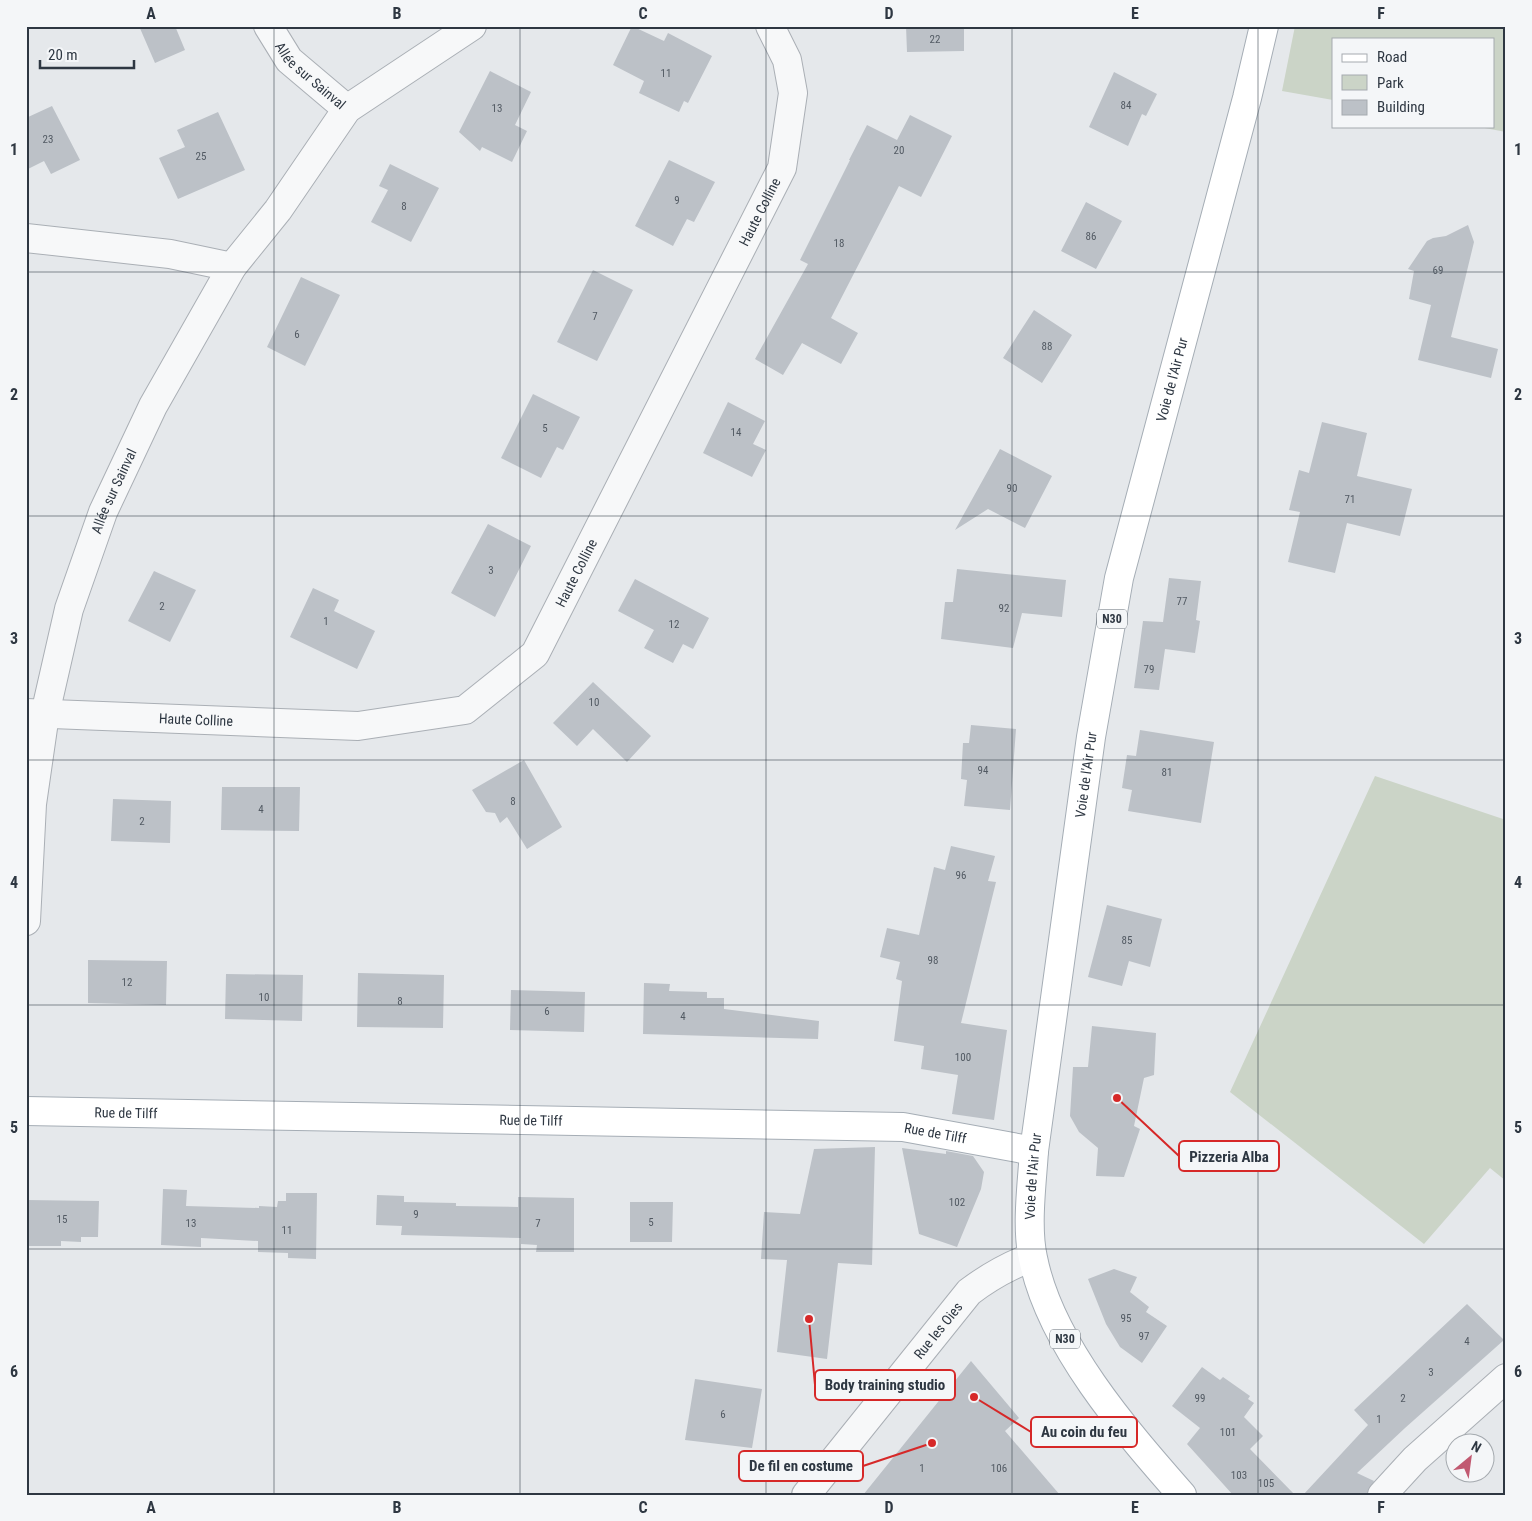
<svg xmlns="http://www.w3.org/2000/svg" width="1532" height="1521" font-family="'Roboto Condensed',sans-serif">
<rect width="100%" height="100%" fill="#e5e8eb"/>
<path fill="#cbd4c7" d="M1295,26h211v106l-32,-6h19v-87h-160v61l-51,-9z
M1375,776l131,44v361l-16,-13 -66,76 -194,-152z"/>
<path fill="#bcc1c7" d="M139,26h36l10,24 -30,13z
M632,26l32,15 4,-8 44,23 -24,47 -4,-2 -5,11 -40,-19 5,-12 -31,-16z
M906,26h58v25l-57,1z
M490,71l41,21 -16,33 12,6 -15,31 -30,-15 -2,4 -21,-19z
M1114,72l43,22 -11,22 -4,-2 -14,32 -39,-19z
M52,106l28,54 -29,14 -7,-13 -18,9v-52z
M218,112l27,58 -67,29 -19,-41 26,-11 -8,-17z
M910,115l42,21 -31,61 -22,-11 -68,132 27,15 -17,31 -39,-21 -19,32 -28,-16 53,-95 -8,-4 50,-100h-1l18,-35 30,15z
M669,160l46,22 -21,40 -7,-3 -14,27 -38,-20z
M390,164l49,24 -28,54 -40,-20 17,-32 -9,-4z
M1086,202l36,19 -26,48 -35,-18z
M1468,225l6,17 -23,95 47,12 -7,29 -73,-18 13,-55 -22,-6 5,-28 -6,-2 19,-28 6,-3 13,-2z
M593,270l40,20 -36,71 -40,-19z
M301,277l39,18 -35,71 -38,-19z
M1034,310l38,25 -30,48 -39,-25z
M533,394l47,23 -17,33 -6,-3 -16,31 -40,-20z
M728,402l37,19 -12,23 13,6 -14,27 -49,-24z
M1322,422l45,11 -10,43 55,13 -12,47 -53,-13 -12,50 -47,-11 12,-50 -11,-2 10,-40 10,3z
M1000,449l52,27 -27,52 -37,-19 -33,21z
M488,524l43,22 -36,71 -44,-24z
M957,569l109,11 -4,37 -40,-4 -9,35 -72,-9 4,-37h8z
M154,571l42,19 -26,52 -42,-21z
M1169,578l32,3 -5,39 4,1 -5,32 -30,-4 -6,41 -25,-2 9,-67 20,1z
M635,579l74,39 -16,31 -10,-5 -10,19 -29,-15 10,-18 -36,-19z
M313,588l26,12 -5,11 41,20 -18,38 -67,-32z
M593,682l58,54 -24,26 -34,-33 -16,17 -24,-23z
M971,725l45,4 -6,81 -46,-4 3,-26 -6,-1 2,-36h6z
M1140,730l74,12 -13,81 -73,-12 4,-21 -10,-2 5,-33 9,1z
M524,760l38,67 -35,22 -20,-32 -7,6 -5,-10 -9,-1 -14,-22z
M222,787h78l-1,44 -78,-1z
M113,799l58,2 -1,42 -59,-2z
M951,846l44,10 -7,25 8,1 -35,141 46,7 -13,90 -42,-6 6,-39 -37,-6 3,-23 -30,-5 8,-60 -6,-2 4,-17 -20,-5 7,-29 32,7 15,-68 11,3z
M1107,905l55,14 -12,48 -21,-6 -7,25 -34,-9z
M88,960l79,1 -1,44 -78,-2z
M358,973l86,2 -1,53 -86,-1z
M226,974l77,1 -1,46 -77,-2z
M644,983l26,1 -1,7 38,1v6h17v11l95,12 -1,18 -175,-5z
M511,990l74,2 -1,40 -74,-2z
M1092,1026l64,7 -2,42 -10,3 -10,48 6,3 -16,48 -28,-1 2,-28 -19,-16 -9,-16 3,-49h15z
M875,1147l-3,118 -34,-2 -11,96 -50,-7 10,-92 -26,-1 3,-47 36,2 14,-65z
M902,1148l44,6v-3l27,5 11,16 -3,17 -24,58 -38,-13z
M163,1189l24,1 -1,16 73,2v-2l18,1 1,-6h8v-8h31l-1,66 -28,-1v-5l-30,-1v-11l-57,-3v9l-40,-2z
M377,1195l27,1v6l52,1v3l62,1v-10l56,1v54h-38l1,-7 -16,-1v-6l-120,-3 1,-9 -26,-1z
M26,1200l73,1 -1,36h-17v5l-20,-1v5h-35z
M630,1202h43l-1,40h-42z
M1114,1269l23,8 -7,15 19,15 -3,5 21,14 -25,37 -22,-16 -14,-23 -18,-45z
M1467,1304l37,36 -99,88 -48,45 17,8 -7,14h-64l65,-70 -14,-15z
M971,1361l48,57 -14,13 55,64h-197z
M1202,1367l18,13 3,-3 27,19 -2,3 6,4 -10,14 19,19 -13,13 45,46h-62l-46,-51 13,-16 -28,-22z
M695,1379l67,10 -10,59 -67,-8z"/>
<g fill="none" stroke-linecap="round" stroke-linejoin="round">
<g stroke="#aaafb5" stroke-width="30">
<g id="minor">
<path id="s1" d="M268,26l21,34 58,49"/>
<path d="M26,238l144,16 62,13"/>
<path id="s2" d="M26,713l332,13 107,-16 70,-56 247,-486 11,-75 -6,-33 -17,-34"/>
<path id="s3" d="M26,921l6,-117 13,-90 24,-105 34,-97 50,-106 79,-139 46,-57 69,-101 125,-83"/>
<path id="s4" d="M806,1495l163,-203c21,-16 39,-26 63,-35"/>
<path d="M1382,1495l33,-36 91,-81"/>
</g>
</g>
<g stroke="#a5adb5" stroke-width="30">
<g id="major">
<path id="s5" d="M26,1111l877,16 131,24"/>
<path id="s6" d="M1182,1495c-57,-65 -132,-151 -149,-237 -7,-31 -1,-75 1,-107l57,-414 28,-159 128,-480 17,-72"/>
</g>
</g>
<use href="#minor" stroke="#f7f8f9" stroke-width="28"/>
<use href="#major" stroke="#fff" stroke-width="28"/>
</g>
<path fill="none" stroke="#2e3742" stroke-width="1" stroke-opacity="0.55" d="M274,26v1469M520,26v1469M766,26v1469M1012,26v1469M1258,26v1469M26,272h1480M26,516h1480M26,760h1480M26,1005h1480M26,1249h1480"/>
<g text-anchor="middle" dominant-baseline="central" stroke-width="4.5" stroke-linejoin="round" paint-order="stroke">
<g font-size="11" fill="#525a63">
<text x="935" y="39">22</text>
<text x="666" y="73">11</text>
<text x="1126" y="105">84</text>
<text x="497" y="108">13</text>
<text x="48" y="139">23</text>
<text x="899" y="150">20</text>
<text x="201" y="156">25</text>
<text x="677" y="200">9</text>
<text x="404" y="206">8</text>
<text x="1091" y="236">86</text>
<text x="839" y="243">18</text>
<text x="1438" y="270">69</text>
<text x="595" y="316">7</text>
<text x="297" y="334">6</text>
<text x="1047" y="346">88</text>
<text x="545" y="428">5</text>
<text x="736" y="432">14</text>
<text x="1012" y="488">90</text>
<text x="1350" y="499">71</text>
<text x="491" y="570">3</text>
<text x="1182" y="601">77</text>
<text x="162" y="606">2</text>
<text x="1004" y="608">92</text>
<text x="326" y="621">1</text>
<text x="674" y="624">12</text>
<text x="1149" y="669">79</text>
<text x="594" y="702">10</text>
<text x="983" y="770">94</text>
<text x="1167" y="772">81</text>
<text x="513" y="801">8</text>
<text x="261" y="809">4</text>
<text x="142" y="821">2</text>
<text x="961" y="875">96</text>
<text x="1127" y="940">85</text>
<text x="933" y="960">98</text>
<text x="127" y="982">12</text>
<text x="264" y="997">10</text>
<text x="400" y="1001">8</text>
<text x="547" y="1011">6</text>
<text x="683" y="1016">4</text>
<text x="963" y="1057">100</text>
<text x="957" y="1202">102</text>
<text x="416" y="1214">9</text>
<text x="62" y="1219">15</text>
<text x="651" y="1222">5</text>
<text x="191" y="1223">13</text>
<text x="538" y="1223">7</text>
<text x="287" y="1230">11</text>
<text x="1126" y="1318">95</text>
<text x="1144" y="1336">97</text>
<text x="1467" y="1341">4</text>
<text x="1431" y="1372">3</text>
<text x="1200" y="1398">99</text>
<text x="1403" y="1398">2</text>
<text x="723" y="1414">6</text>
<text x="1379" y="1419">1</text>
<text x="1228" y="1432">101</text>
<text x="922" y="1468">1</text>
<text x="999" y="1468">106</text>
<text x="1239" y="1475">103</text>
<text x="1266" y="1483">105</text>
</g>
<g fill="#f4f6f8" stroke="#697079" stroke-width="1">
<rect x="1097" y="609.5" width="30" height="19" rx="4"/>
<rect x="1050" y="1329.5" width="30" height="19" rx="4"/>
</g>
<g font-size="12" font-weight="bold" fill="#2e3742">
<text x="1112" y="619">N30</text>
<text x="1065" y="1339">N30</text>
</g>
<g font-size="14" fill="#2e3742" stroke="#f4f6f8">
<text stroke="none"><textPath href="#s1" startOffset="66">Allée sur Sainval</textPath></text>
<text stroke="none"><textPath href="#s2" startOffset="1026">Haute Colline</textPath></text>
<text stroke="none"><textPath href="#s6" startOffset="1175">Voie de l'Air Pur</textPath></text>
<text stroke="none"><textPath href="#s3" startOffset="442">Allée sur Sainval</textPath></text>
<text stroke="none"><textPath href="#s2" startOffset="621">Haute Colline</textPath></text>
<text stroke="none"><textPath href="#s2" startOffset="170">Haute Colline</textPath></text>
<text stroke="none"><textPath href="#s6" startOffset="770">Voie de l'Air Pur</textPath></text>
<text stroke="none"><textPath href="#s5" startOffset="100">Rue de Tilff</textPath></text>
<text stroke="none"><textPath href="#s5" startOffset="505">Rue de Tilff</textPath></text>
<text stroke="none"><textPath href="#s5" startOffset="910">Rue de Tilff</textPath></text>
<text stroke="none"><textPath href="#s6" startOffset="365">Voie de l'Air Pur</textPath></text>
<text stroke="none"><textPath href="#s4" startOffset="211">Rue les Oies</textPath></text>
</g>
</g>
<path fill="none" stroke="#d62828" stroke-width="2" d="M1117 1098L1179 1156M809 1319L815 1385M974 1397L1031 1432M932 1443L863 1466"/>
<g fill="#d62828" stroke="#f4f6f8" stroke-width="2">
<circle cx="1117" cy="1098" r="5"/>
<circle cx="809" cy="1319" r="5"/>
<circle cx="974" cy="1397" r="5"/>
<circle cx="932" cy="1443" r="5"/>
</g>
<g fill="#f4f6f8" stroke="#d62828" stroke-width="2">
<rect x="1179" y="1141" width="100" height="30" rx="5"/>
<rect x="815" y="1370" width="140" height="30" rx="5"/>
<rect x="1031" y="1417" width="106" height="30" rx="5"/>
<rect x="739" y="1451" width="124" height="30" rx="5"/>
</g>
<g font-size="15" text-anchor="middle" font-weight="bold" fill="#2e3742">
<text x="1229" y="1162">Pizzeria Alba</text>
<text x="885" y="1390">Body training studio</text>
<text x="1084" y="1437">Au coin du feu</text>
<text x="801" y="1471">De fil en costume</text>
</g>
<rect width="1532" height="1521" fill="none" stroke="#f4f6f8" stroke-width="55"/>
<rect x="1332" y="38" width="162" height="90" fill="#f4f6f8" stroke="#a5aaaf"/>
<rect x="1342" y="54" width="25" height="8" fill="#ffffff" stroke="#a5aaaf"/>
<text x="1377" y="62" font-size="15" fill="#2e3742">Road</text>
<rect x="1342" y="75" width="25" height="15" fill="#cbd4c7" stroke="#a5aaaf"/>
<text x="1377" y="88" font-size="15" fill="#2e3742">Park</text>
<rect x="1342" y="100" width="25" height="15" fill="#bcc1c7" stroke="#a5aaaf"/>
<text x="1377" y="112" font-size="15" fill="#2e3742">Building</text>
<g transform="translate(1470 1458) rotate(29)"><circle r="24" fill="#f4f6f8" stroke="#a5aaaf"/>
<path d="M0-4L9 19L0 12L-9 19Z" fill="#c15971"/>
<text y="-8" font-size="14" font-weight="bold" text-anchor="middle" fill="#2e3742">N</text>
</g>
<path d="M40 60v8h94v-8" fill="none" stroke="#2e3742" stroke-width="2.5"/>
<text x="48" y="60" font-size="15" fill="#2e3742" stroke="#f4f6f8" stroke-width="4" paint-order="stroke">20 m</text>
<rect x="28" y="28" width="1476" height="1466" fill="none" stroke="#2e3742" stroke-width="2"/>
<g font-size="16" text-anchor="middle" font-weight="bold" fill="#2e3742">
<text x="151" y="19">A</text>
<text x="397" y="19">B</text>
<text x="643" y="19">C</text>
<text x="889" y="19">D</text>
<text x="1135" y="19">E</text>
<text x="1381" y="19">F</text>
<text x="14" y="155">1</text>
<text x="1518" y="155">1</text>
<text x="14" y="400">2</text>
<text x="1518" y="400">2</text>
<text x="14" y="644">3</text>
<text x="1518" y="644">3</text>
<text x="14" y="888">4</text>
<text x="1518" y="888">4</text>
<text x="14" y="1133">5</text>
<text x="1518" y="1133">5</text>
<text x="14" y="1377">6</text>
<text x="1518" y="1377">6</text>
<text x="151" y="1513">A</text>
<text x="397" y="1513">B</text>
<text x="643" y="1513">C</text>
<text x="889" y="1513">D</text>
<text x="1135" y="1513">E</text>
<text x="1381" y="1513">F</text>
</g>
</svg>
